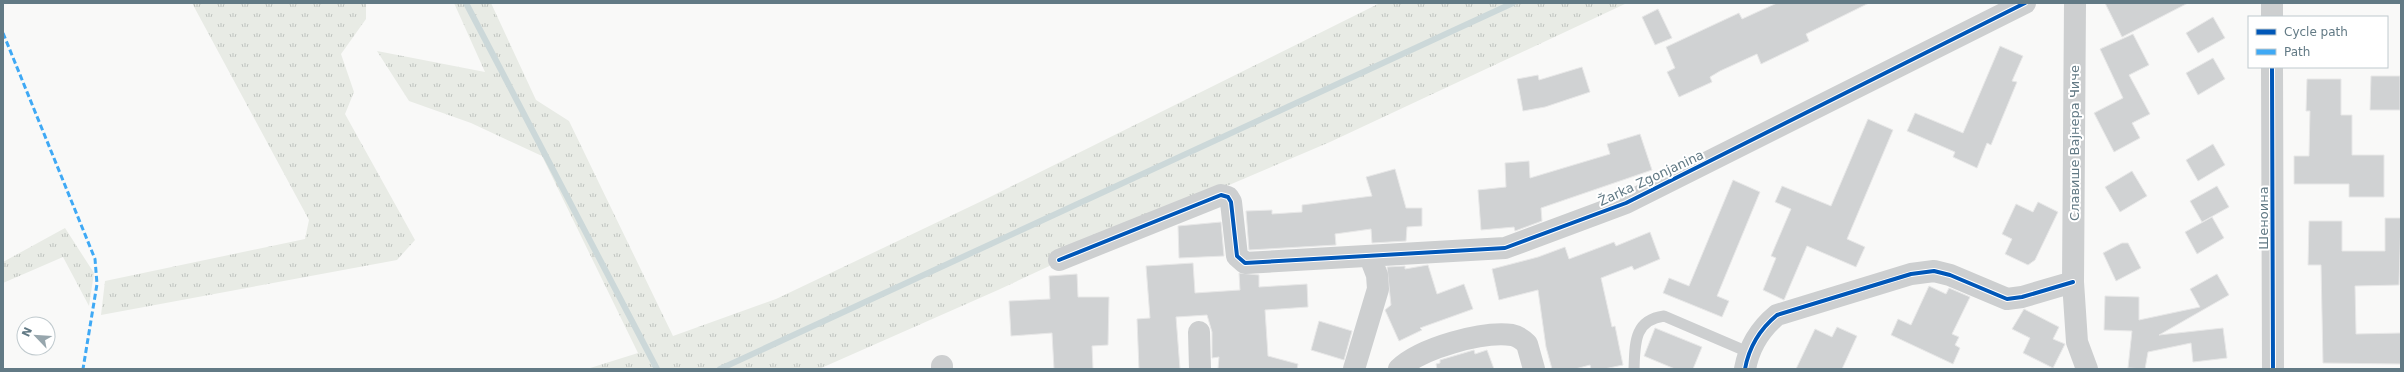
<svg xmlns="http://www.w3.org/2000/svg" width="2404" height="372" font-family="'DejaVu Sans',sans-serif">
<defs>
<pattern id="grass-tufts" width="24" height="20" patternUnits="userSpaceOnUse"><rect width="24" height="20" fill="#e8ebe5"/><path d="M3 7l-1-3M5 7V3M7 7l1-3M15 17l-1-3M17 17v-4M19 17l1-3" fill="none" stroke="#bfc3bf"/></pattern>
</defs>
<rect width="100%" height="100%" fill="#f9f9f8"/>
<path fill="url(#grass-tufts)" d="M192,3h174v16l-25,35 13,38 -9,22 70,126 -18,20 -296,55 4,-34 200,-42 4,-19z
M454,3h37l45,97 33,21 104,215 103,-37 210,-100 394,-196h247l-297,139 -169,72 -163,76 -179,79h-232l51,-16 -96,-197 -71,-33 -62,-22 -32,-50 108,21z
M65,228l29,45 -5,33 -26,-49 -60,26v-21z"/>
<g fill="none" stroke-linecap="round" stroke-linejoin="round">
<path stroke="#ccd8d9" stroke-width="6" d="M466,3l191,366
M720,369l793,-366"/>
</g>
<path fill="#d0d2d3" stroke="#e8e8e8" d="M1777,3h92l-63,31 3,7 -48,23 -4,-10 -37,17 -10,6 2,5 -33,15 -12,-25 8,-4 -9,-21 73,-34 3,6z
M2105,3h83l-66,34z
M1658,9l14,29 -17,7 -13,-28z
M2213,17l12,21 -27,15 -12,-20z
M2133,34l16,31 -20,10 21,39 -18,9 8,15 -26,14 -20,-39 29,-15 -23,-49z
M2000,46l23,10 -11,25 5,1 -26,63 -4,-2 -10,25 -24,-11 2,-5 -48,-21 8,-18 48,20z
M2213,58l12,21 -27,16 -12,-22z
M1582,67l8,25 -45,15 -22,4 -6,-32 21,-4 1,5z
M2371,76h29v34h-30z
M2307,79h34v36h11v40h32v42h-35v-13h-55v-28h15l1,-45h-4z
M1868,119l25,11 -46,109 18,8 -9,20 -49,-21 -23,54 -21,-10 13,-32 -5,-2 20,-47 -16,-7 7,-16 49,20z
M1640,134l12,36 -111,38 1,13 -27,10 -1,-4 -33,3 -3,-40 28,-3 -1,-24 24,-2 1,17 80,-24 -3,-10z
M2213,144l12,21 -27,16 -12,-21z
M1395,169l11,39h16v18l-15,1 -1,14 -34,2 -1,-14 -36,5 1,11 -87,5 -3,-39 26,-1v4l30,-2v-7l70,-9 -6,-19z
M2132,171l15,25 -27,16 -15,-25z
M1733,180l27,12 -43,104 12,5 -7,16 -59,-24 6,-15 20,8z
M2217,186l12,21 -27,15 -12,-21z
M2038,202l20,10 -23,48 -7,5 -23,-11 7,-15 -10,-5 14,-30 17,8z
M2212,217l12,21 -27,16 -12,-22z
M2385,218h16l-2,67 -44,1 1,46v2l45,-1v31l-78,-1 -2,-98h-13l1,-44h33v30h43z
M1221,222l3,34 -45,2 -1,-32z
M1650,232l10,27 -26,11 -2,-4 -31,12 11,49 3,-1 8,39 -19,4h-13l-1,-4 -15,4h-23l-6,-22 -8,-57 -39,10 -7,-31 46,-12 27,-10 4,12 45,-17 2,4z
M2122,243h6l13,25 -25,13 -13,-28z
M1193,263l2,30 45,-3 -1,-17 20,2v12l48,-3 1,23 -43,3 3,46 30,8 -1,5h-79l1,-12 -7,1v-26l-5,-17 -31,2 4,52h-41l-2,-50 13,-1 -4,-52z
M1428,265l9,29 27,-10 9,25 -53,19 2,2 -23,11 -14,-31 6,-5 -4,-38 18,-1v3z
M1077,274l1,23h31l-1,48 -16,1 1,23h-39l-2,-36 -41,3 -2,-35 41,-2 -1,-23z
M2217,274l12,21 -70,40 64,-7 4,30 -34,4 -2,-19 -43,9 -3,17 -17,-1 4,-37 -28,-1 1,-34 34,1v23l61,-13 -10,-18z
M1929,286l17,8 3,-6 21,9 -18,37 7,3 -4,8 5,3 -7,16 -62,-29 7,-16 13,6z
M2024,309l35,18 -6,12 12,5 -12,24 -30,-15 7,-15 -18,-9z
M1319,321l33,10 -8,29 -33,-10z
M1837,327l20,9 -15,33h-46l19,-40 17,8z
M1655,328l47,19 -9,22h-18l-31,-13z
M1474,350l1,4 12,-4 7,19h-57l-1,-5 4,-1v-3z"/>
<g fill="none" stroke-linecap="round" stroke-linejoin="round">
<path stroke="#cdcfd0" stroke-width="11" d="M1634,369c1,-26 0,-49 30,-53l84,36"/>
<path stroke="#cdcfd0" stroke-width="22" d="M2075,3l-2,279 4,60 10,27
M2272,3v14
M2272,67l1,302
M1059,260l162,-65 7,2 3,5 6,54 8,7 260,-15 121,-45 399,-200
M1199,332l1,37
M942,369v-3
M1354,369l24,-80 -1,-14 -7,-18
M1399,369c22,-21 83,-38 113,-34 5,1 11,5 15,9l7,25
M1745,369c4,-22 15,-40 32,-54l134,-41 23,-3 16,4 57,24 15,-2 51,-15"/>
<path stroke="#3fa9f5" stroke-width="3" stroke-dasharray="6 3" stroke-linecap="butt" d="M3,33l92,226 2,25 -14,85"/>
<g stroke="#fff" stroke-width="6">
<path id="cycleway" d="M2272,67l1,302
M1059,260l162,-65 7,2 3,5 6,54 8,7 260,-15 121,-45 399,-200
M1745,369c4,-22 15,-40 32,-54l134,-41 23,-3 16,4 57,24 15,-2 51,-15"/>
</g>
<use href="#cycleway" stroke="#0057b8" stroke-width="4"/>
</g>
<g text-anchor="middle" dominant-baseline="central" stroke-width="4" stroke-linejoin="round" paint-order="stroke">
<g font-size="13" fill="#627a85" stroke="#fff">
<text transform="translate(2074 143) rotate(-90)">Славише Вајнера Чиче</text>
<text transform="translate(1651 178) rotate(-25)">Žarka Zgonjanina</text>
<text transform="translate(2263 218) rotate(-90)">Шеноина</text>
</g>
</g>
<rect width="2404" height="372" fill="none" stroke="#627a85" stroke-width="8"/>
<rect x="2248" y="16" width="140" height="52" fill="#ffffff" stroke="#c0cace"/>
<rect x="2256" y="29" width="20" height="6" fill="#0057b8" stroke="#c0cace"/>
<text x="2284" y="36" font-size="12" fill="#627a85">Cycle path</text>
<rect x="2256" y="49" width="20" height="6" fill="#3fa9f5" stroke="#c0cace"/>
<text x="2284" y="56" font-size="12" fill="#627a85">Path</text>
<g transform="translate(36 336) rotate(295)"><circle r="19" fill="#ffffff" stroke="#c0cace"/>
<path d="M0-3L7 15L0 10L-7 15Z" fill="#97a6ad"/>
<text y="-6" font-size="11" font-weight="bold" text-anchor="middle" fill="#627a85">N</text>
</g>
</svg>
